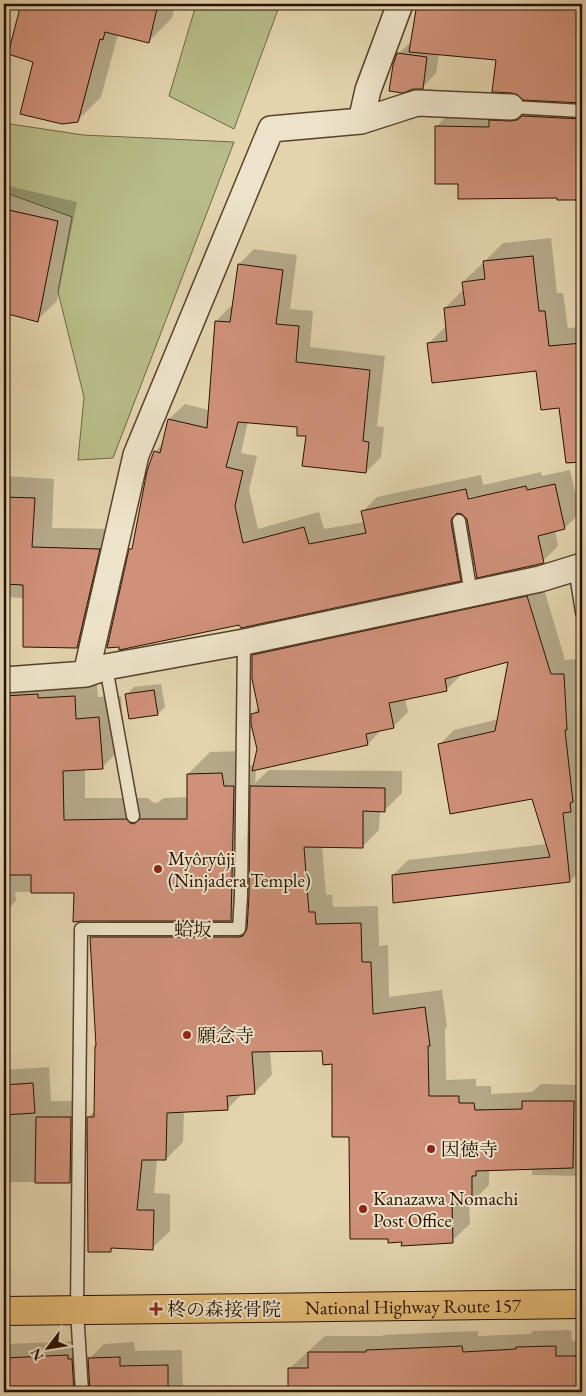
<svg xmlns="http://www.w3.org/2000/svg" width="586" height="1396" font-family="'EB Garamond','Noto Serif JP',serif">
<rect width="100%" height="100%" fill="#e3d4ad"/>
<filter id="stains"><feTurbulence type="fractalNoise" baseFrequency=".004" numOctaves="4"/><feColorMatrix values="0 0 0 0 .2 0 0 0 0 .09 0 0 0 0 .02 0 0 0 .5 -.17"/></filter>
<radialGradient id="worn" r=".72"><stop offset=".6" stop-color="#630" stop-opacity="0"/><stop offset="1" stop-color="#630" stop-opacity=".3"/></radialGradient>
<path fill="#b7bc88" stroke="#706644" d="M190,4h90l-46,125 -65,-33 26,-88z
M4,123l79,12 151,7 -121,316 -35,2 6,-63 -26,-105 14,-75 -68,-25z"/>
<path fill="#0003" fill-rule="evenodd" d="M22,4h153l-3,14 -24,24 -30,-8 -17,63 -24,24 -42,-60 -25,-8z
M418,4h164v98l-58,-4 -27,-39 -58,-5 -3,19 -14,15 -24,-34 15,-14z
M582,106v91l-2,2 -121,-16 -22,-57 12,-13z
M4,185l73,17 -20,99 -20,19 -33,-8z
M551,238l6,55h6l5,35 14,-1v142l-22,-62 -23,-37 -109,-26 19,-19 -2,-17 19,-19 -1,-7 19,-18h2v-2l19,-19z
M254,249l43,6 -7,54 23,2 -3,36 75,9 -8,70 7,1 -3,30 -15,15 -59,-37 -8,-9 -51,-5 -7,32 16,3 -8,34 9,39 61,-17 5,17 41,-7 -3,-10 15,-15 104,-22 2,10 58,-13 1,4 28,-6 10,43 -15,15 -10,2 3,16 -15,15 -67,3 -16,16 -330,-30 4,-4 21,-94 8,-9 6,-24 16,-15 24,6 7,-89 15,-15 3,1 5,-43zM476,496l-4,4h-11z
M4,476l50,3 -2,49 67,1 -22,98 -20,20 -53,-49 -20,-1z
M542,582l23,78 14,-1 1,24h2v40h-2l2,18v58l-4,5 4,40v25l-12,12 -177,-6 15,-15 139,-16 -14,-47 -94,-52 15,-15 45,-11 11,-59 -49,15 -15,15 -41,8 3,14 -15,15 -11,2 -14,15 -112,25 -1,14 14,-13 133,1v22l-17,17h-5l-1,20 -17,17 -40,-1 4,49h6l1,12 45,-1 1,40 9,-1 1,52 53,-7 5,37 -2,2 1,51 30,-1v7h15v8l41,-2 9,-8 41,1v91l-50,-1v-7l-43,2v15l-17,17h-3l1,22 -18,17 -49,-1 -53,-104 -17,-73 -10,-13 -53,1 2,24 -18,18h-11l-16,16 -43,2 -1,31 -17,17h-9l-3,34 16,1v37l-18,17 -38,-1 -3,3 -22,-99h-3v14l-16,17h-66v-112l45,-3 2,34h36l-1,18 9,-8 1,-64 -4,-109 18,-18 -35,-29 -60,1 1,9 -12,12v-110h6l-1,-40 -5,-11v-77l92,-1 2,23 23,-1 3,49 -22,23 -17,1v29h63l4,4 5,1 7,-5 24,-1v-23l22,-22 34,-1 2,14h8l4,-16 -5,-35 6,-7 -6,-51 15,-16zM250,900l-1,20h-19l17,-16z
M161,684l4,23 -7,7 -31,-20 7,-7z
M571,1330l1,11h10v51h-292v-24l35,-32h57l1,-1 95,-4v5l53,-2 2,-3z
M82,1341v4h4l1,16 17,-17 30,-2 1,9 47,-1 1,42h-179v-44l3,-4z"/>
<path fill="#cf9179" stroke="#281000" d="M21,4h137l-9,39 -44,-11 -2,8 -3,-1 -22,83 -16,2 -42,-10 13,-52 -25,-8z
M417,4h165v99l-59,-3 -5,-5 -6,-2 -20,-1 4,-32 -87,-8z
M397,53l30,4 -4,32h-10l-10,4 -14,-2 4,-26z
M522,116l60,3 -1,81h-24v-2l-99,1v-15h-23v-58l54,1v-7l22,1 6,-1z
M4,209l54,12 -20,101 -34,-9z
M533,256l6,55h6l4,35 33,-3v119l-16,1 -7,-55 -18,2 -5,-39 -104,12 -5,-40 20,-2 -3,-33 21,-3 -3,-23 23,-3 -2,-18z
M238,264l45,6 -7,54 23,2 -3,36 74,8 -7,71 6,1 -3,31 -64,-7 4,-30h-9v-9l-59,-5 -12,45 17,4 -8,35 8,37 61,-16 5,17 57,-11 -5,-22 105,-22 2,10 58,-13 1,4 28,-6 10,45 -27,7 6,27 -67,15 -10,-59 -5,-5 -5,-1 -5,5 -1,4 10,59 -220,47 -2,-3 -120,25v-3l-12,1 22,-99h3l15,-78 7,-20 6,2 8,-34 39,9 8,-107 15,1z
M4,497l31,1 -3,49 68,2 -23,99 -54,-1v-62l-19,-1z
M527,596l24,78h13l3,56h-2l8,72 -3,1 1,9 -8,1 7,69 -177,21 -1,-28 158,-18 -18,-58 -82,15 -12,-70 57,-13 13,-69 -63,17 2,12 -58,12 5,25 -28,6 2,11 -116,26 5,-22 -6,-25v-10l8,-2 -7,-33v-24z
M154,690l4,25 -29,4 -4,-25z
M38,694v4l37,-2 1,23 23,-2 4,52 -40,2 1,49 62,-1 4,4 4,1 6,-5h47v-45l35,-1 2,13h10l-3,135h-150l-8,1 1,-29h-43v-18h-27v-50h5l-1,-61 -4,1v-69z
M250,786l135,2v24l-22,-1v37l-59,-1 5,65h6l1,12 45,-1 1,39h9l2,52 52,-7 5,39h-2l1,50h30v7h15l1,7 47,-1v-8h52l-1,67 -97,3v5h-4v28h-20l1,39 -52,3 1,-4 -14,1v-4h-38l-1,-102h-17v-73l-9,1 -1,-14 -70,1 3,42 -28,2 1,14 -61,3 -1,47h-24l-5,50h17l-1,40 -42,-2v4h-23l-1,-135h7l1,-71h1l-6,-109h149l4,-1 4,-7 2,-33z
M33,1083l2,30 -31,2v-30z
M36,1117h35l-1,66h-35z
M462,1346l1,6 53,-3v-2l40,-1v10h25v36h-293v-24h20v-16h58v-2z
M68,1355v4h4l2,33h-70v-34z
M120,1357v9l48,-1v27h-78l-2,-34z"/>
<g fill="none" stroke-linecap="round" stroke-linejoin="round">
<g stroke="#57412b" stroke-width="15">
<path id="lane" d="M511,107l71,4
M459,521l12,73
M575,568l7,44
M106,667l27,149
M82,1392l-5,-81 4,-382h158l2,-33 3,-254"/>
</g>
<g stroke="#57412b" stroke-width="28">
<path id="street" d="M361,121l7,-31 32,-86
M86,674l50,-219 135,-326 90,-8 56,-18 94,4
M4,680l82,-6 20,-7 138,-25 296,-63 42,-13"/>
</g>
<g stroke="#281000" stroke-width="30">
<g id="highway">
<path id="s1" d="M4,1311l578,-7"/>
</g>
</g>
<use href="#lane" stroke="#ede3ca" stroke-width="12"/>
<use href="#street" stroke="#ede3ca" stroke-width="25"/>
<use href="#highway" stroke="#e2ba76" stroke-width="28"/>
</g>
<g fill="#8f2418" stroke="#ede3ca" stroke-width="2">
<circle cx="158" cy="869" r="5"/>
<circle cx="187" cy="1035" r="5"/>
<circle cx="431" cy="1149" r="5"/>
<circle cx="363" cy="1209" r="5"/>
<path d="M153.5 1301.5h5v5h5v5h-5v5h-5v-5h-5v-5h5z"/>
</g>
<g text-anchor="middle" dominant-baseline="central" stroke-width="4" stroke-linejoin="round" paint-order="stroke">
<g font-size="19" fill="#281000" stroke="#ede3ca" text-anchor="start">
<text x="168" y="858">Myôryûji<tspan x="168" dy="22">(Ninjadera Temple)</tspan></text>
<text x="197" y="1035">願念寺</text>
<text x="441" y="1149">因徳寺</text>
<text x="373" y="1198">Kanazawa Nomachi<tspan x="373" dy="22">Post Office</tspan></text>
<text x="167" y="1309">柊の森接骨院</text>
</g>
<g font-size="19" fill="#281000" stroke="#ede3ca">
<text x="193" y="929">蛤坂</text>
<text stroke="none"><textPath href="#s1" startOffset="409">National Highway Route 157</textPath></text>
</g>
</g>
<rect width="586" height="1396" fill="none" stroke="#e3d4ad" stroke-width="20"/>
<rect x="5" y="5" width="576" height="1386" fill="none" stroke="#281000" stroke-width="2.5"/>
<rect x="10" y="10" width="566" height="1376" fill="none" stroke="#281000"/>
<g transform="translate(48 1348) rotate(239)" stroke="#ede3ca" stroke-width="4" paint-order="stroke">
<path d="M0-4L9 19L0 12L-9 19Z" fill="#281000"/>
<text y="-8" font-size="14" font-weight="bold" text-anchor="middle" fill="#281000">N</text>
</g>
<rect width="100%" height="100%" filter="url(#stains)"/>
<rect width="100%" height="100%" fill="url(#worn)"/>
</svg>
